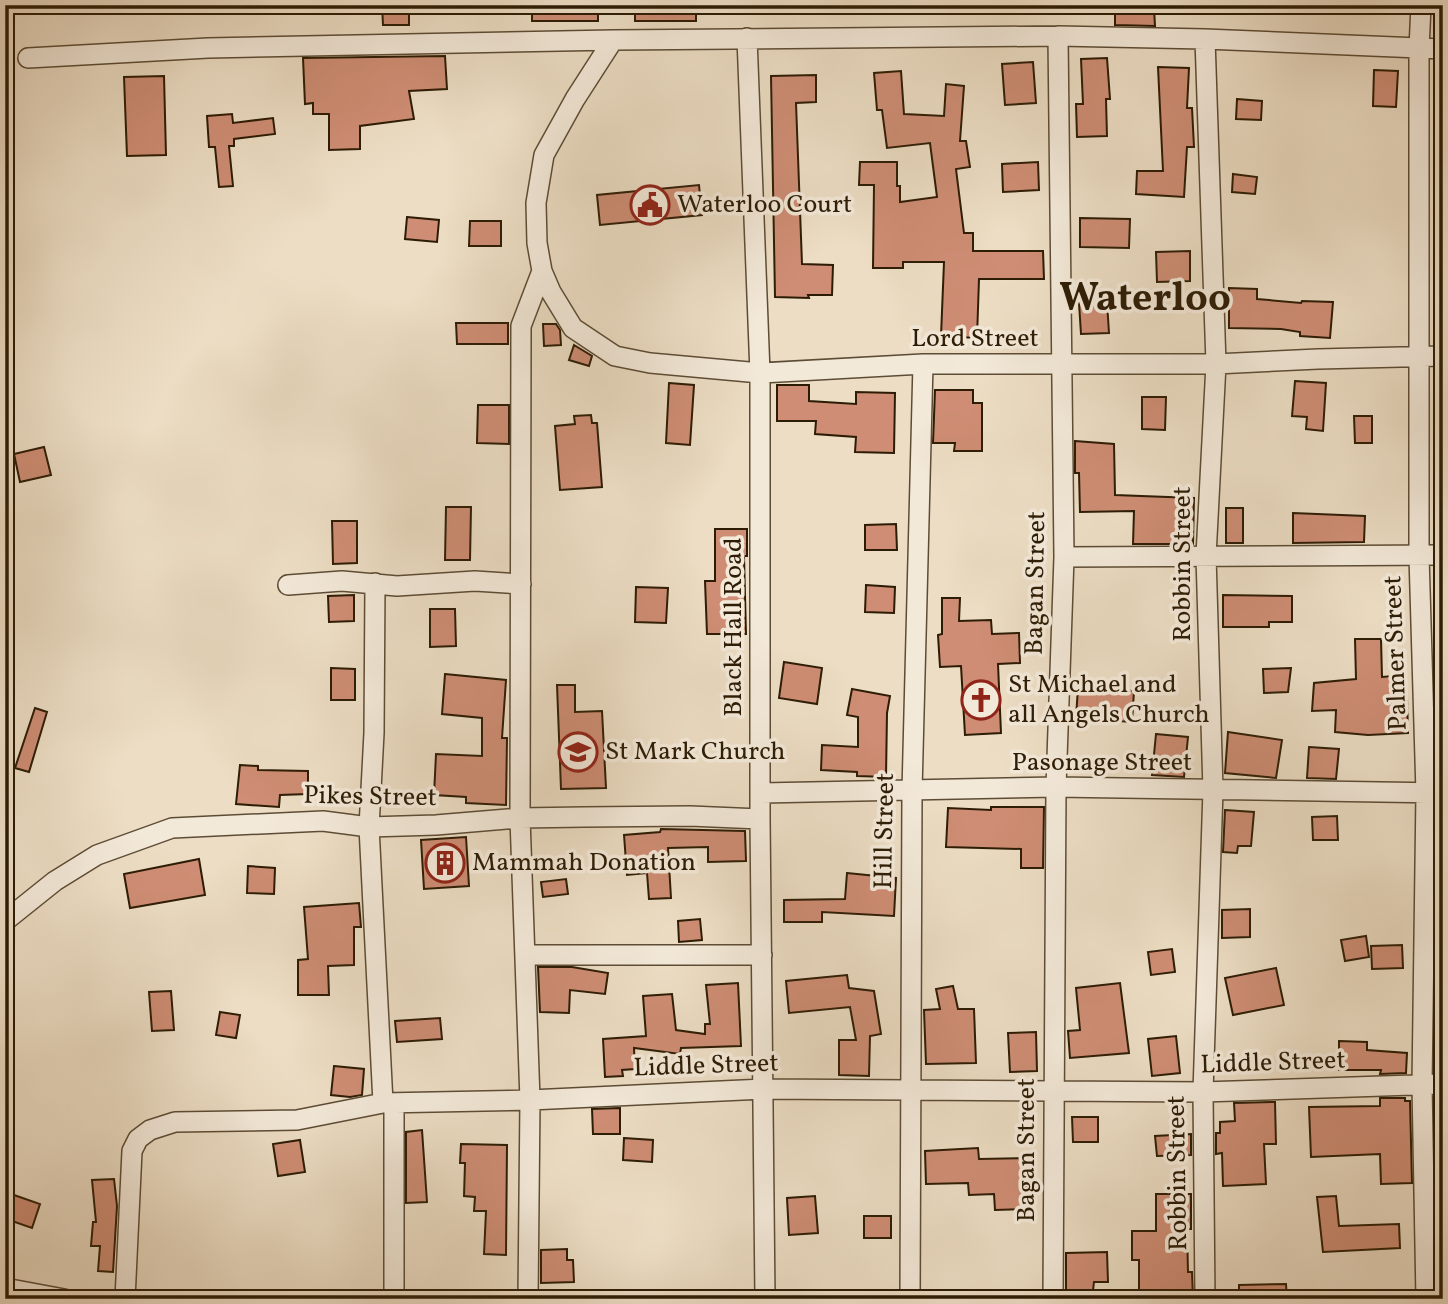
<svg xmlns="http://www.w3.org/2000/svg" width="1448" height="1304" font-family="Vollkorn,serif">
<rect width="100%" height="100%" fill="#ecddc4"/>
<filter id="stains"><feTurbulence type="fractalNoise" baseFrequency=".00286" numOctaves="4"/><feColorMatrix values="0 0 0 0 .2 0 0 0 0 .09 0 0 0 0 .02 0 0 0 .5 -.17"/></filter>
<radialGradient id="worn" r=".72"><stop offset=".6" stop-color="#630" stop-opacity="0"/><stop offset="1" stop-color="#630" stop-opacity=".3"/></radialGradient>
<path fill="#ce8d74" stroke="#2d1c05" stroke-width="2" d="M382,5h27v20h-26z
M532,5h66v16h-66z
M635,5h61v16h-61z
M1115,5l39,3 1,18 -40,-1z
M445,56l2,33 -38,2 5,28 -54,7v23l-31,1v-36h-16v-11l-8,1 -2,-46z
M1107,58l3,41h-4l1,37 -30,1 -1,-33h7l-2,-45z
M1033,62l3,41 -31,2 -3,-41z
M1158,67l31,1 -2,40h5l2,39h-7l-3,50 -48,-3 1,-23h26z
M1374,70l24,1 -2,36 -23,-1z
M901,71l3,43 40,2 2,-32 18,2 -4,55h6l4,26 -14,2 8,64h9v18h70l1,28h-65l-2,59 -36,-2 3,-74h-41v6h-30l1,-83h-15l1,-23h37v24h3v16l37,-5 -7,-54 -43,5 -5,-38h-5l-3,-37z
M816,75v27l-20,1 6,161 31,1 -1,30h-24l1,3 -34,-1 -4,-221z
M164,76l2,79 -39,1 -3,-79z
M1237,99l25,2 -1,19 -25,-1z
M232,114l1,9 40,-5 2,16 -41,5v7h-5l4,40 -14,1 -4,-40h-6l-2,-31z
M1038,162l1,28 -36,2 -1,-28z
M1233,174l24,3 -2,17 -23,-2z
M699,185l3,30 -102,10 -3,-30z
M407,217l32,3 -2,22 -32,-3z
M1080,218l50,1 -1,29 -49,-1z
M470,221h31v25h-32z
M1190,251v30l-33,1 -1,-30z
M1229,288l28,1v10l44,4 1,-2 31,1 -3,36 -30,-2v-4l-19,-3 -52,-1z
M1107,302l2,31 -28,1 -2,-31z
M456,323h52v21h-51z
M543,324h13l4,6 1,15 -17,1z
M574,345l18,11 -3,10 -20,-6z
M1295,381l31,2 -3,48 -17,-2 1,-12 -15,-1z
M669,383l25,2 -4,60 -24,-2z
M777,385h32v16l47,3v-12l39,1 -1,60 -39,-1 1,-15 -41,-3 1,-13h-39z
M935,390h38v13h9v48h-28l1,-8h-22z
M1142,397h24l-1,33 -23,-1z
M478,405h31v39l-32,-1z
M591,415l1,8h5l5,64 -42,3 -5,-64 20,-2 -1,-8z
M1354,416h18v27h-17z
M1075,441l39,3 1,51 79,3 -1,46h-60l1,-33 -54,1 -1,-39h-4z
M44,447l7,28 -31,7 -6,-28z
M446,507h25l-1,53h-25z
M1226,508h17v35h-17z
M1293,513l72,3 -1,26 -71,1z
M332,521h25v42l-24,1z
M896,524l1,26h-32v-25z
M715,529h32v27h-3l2,78h-39l-2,-53h10z
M866,585l29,2 -1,26 -29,-1z
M636,587l32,1 -2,35 -31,-1z
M354,595v26l-25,1 -1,-26z
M1223,595l69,1v26h-23v5h-46z
M942,598h18l-1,23 32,-1 1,14 27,-1 1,30 -22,1 3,69 -36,2 -4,-69 -21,1 -2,-32 4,-1z
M430,609h25l1,37 -26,1z
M1355,639h26l1,38 11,-1 1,21h13l1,36 -40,2 -33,-3 1,-22 -24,1 2,-28 42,-4z
M784,662l38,6 -5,36 -38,-6z
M331,668l24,1v31h-24z
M1291,668l-3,24 -24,1 -1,-24z
M445,674l61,6 -4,58h5l-1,67 -40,-2v-6l-32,-2 2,-41 46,2v-38l-40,-4z
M557,685h18v27l27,-1 4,77 -45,1z
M1078,687l56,4 -2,31 -56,-4z
M852,689l38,7 -3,17 -1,64 -29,-1v-4l-36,-2 1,-25 36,2v-30l-11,-2z
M35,708l12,4 -18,60 -14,-4z
M1228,732l54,8 -6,38 -51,-5z
M1156,734l32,3 -4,40 -32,-2z
M1309,747l30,2 -3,30 -29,-1z
M240,765l18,1v4l50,1v23l-28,1 -1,12 -43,-3z
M991,807h53l-1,61h-22v-19l-75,-2 2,-39 43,2z
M1225,810l29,2 -3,34h-13l-1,7 -14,-1z
M1337,816l1,24h-25l-1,-23z
M661,829l84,2 1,30 -38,1v-15l-40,1 3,50 -22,1 -2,-26 -20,2 -3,-40 36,-3z
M466,837l3,49 -45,3 -3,-49z
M199,859l6,36 -75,13 -6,-34z
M248,866l27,2 -1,26 -27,-1z
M847,873l49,5 -2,38 -72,-4v10h-38v-22l61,-1z
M566,879l2,15 -25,3 -2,-15z
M359,903l2,24h-7v38l-26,1 1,29h-31v-35l10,-1 -4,-52z
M1250,909v28l-28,1v-28z
M700,919l2,21 -23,2 -1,-21z
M1366,936l3,21 -24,4 -4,-21z
M1402,945l1,23 -31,1 -1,-23z
M1172,949l3,23 -24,3 -3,-23z
M538,967h34l36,6 -3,21 -35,-4 -1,23 -29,-1z
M1276,968l8,37 -51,10 -8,-37z
M847,975l2,13 25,3 7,43 -11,2 -1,40 -30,-1v-35h17l-6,-33 -61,6 -3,-32z
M738,983l3,63 -60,2 -1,6 -46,-6 1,21 -13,1 1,6 -18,1 -2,-38 43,-3 -3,-40 29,-2 4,36 29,4v-10h5l-4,-39z
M1120,983l9,70 -59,5 -2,-27 12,-1 -4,-42z
M953,986l5,23h16l2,54 -50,1 -2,-54 16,-1 -4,-20z
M171,991l3,39 -22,1 -3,-39z
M220,1012l20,3 -4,23 -20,-3z
M440,1018l2,21 -45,3 -2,-21z
M1036,1032l1,39 -27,1 -2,-39z
M1176,1036l4,37 -28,3 -4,-37z
M1339,1041l28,1v8l40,3 -1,20 -26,1 1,-4h-42z
M334,1066l30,3 -2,26 -12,2 -19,-2z
M1380,1098h25v3h5l2,82 -31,1 -1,-30 -69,3 -2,-50 71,-1z
M1275,1102l1,42h-12l2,40 -43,2 -1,-33 -6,1v-21h4v-11l15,-1 -1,-18z
M620,1108v26h-27l-1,-25z
M1072,1117h26v25h-25z
M422,1130l5,72 -21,1v-71z
M1191,1134v21l-34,1 -2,-20z
M624,1138l29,2 -1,22 -29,-2z
M300,1140l5,32 -27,4 -5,-32z
M461,1144l46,1 -1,110 -22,-1 2,-43h-12l1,-14 -11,-1 1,-33h-5z
M978,1148l1,11 47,-1 1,51 -32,1 -1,-16 -25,1 -1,-12 -42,1 -1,-33z
M114,1179l3,27 -4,66 -15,-1 2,-25h-9l2,-24h3l-4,-42z
M1156,1194h35v35h-4l1,43h4l1,27h-54v-39h-7v-29h24z
M14,1195l26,9 -8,24 -26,-9z
M815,1196l3,37 -29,2 -2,-37z
M1336,1196l3,30 60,-2 1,24 -77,4 -6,-55z
M864,1216h27v22h-27z
M567,1249v11h6l1,22 -33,1v-33z
M1107,1252l1,30h-14l-2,17h-26v-46z
M1286,1284l1,15h-48v-14z"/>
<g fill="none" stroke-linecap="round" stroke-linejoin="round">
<g stroke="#5d4c35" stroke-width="22">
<path id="street" d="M1421,5l-2,44v507l7,237 -4,292 4,214
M747,38l13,335v446l5,480
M1205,39l11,325 -10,192 7,234 -10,302 2,207
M613,40l-38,59 -31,56 -8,48 1,40 5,28 9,21 22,36 42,28 35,7 110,10 163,-9h293l102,-5 125,-3
M28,58l180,-10 405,-8 445,-4 147,3 238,10
M1064,557l379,-2
M375,583l-1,150 -5,94 14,276
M288,585l54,-4 55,5 78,-5 46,3
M761,793l295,-6 387,6
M5,921l50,-40 42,-26 75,-27 151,-7 46,6 67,-2 84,-7 64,-1 106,-1 70,3
M525,955h237
M5,1288l59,11
M125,1299l7,-148 6,-12 12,-9 25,-8 122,-2 86,-17 147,-3 234,-11 439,3 240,-8
M394,1299v-195
M528,1299l2,-199 -10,-282 1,-492 21,-55
M910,1299l2,-508 11,-427
M1053,1299l3,-512 8,-230 -6,-521"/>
</g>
<use href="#street" stroke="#f3e9d9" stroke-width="19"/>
</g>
<defs>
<g id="civic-ring" transform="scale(2.0125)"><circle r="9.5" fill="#f3e9d9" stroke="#8f2418" stroke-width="1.5"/><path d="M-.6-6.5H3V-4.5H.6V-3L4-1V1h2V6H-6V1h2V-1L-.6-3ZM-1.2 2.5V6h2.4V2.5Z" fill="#8f2418"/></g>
<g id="church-ring" transform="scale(2.0125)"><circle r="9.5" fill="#f3e9d9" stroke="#8f2418" stroke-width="1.5"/><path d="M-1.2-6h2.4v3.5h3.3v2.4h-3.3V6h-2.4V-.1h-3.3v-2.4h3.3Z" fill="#8f2418"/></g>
<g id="school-ring" transform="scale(2.0125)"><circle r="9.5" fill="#f3e9d9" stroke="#8f2418" stroke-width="1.5"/><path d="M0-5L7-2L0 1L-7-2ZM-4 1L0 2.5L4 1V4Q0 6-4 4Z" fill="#8f2418"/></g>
<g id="building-ring" transform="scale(2.0125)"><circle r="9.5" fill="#f3e9d9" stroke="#8f2418" stroke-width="1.5"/><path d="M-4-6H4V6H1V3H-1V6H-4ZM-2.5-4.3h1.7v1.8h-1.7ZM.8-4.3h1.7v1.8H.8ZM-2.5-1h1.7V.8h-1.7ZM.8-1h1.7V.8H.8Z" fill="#8f2418"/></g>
</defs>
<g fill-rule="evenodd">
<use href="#civic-ring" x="650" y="205"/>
<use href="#church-ring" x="981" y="700"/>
<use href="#school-ring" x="578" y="752"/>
<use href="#building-ring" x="445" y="863"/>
</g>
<g text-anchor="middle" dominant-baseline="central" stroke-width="7" stroke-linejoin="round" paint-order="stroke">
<g font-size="26" fill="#2d1c05" stroke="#f3e9d9" text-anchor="start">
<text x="677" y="205">Waterloo Court</text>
<text x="1008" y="685">St Michael and<tspan x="1008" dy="30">all Angels Church</tspan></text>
<text x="605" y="752">St Mark Church</text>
<text x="472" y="863">Mammah Donation</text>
</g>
<g font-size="26" fill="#2d1c05" stroke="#f3e9d9">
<text x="975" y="339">Lord Street</text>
<text transform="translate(1183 564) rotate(-90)">Robbin Street</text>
<text transform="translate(1036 583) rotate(-89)">Bagan Street</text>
<text transform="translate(734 627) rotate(-90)">Black Hall Road</text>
<text transform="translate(1396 653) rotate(-92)">Palmer Street</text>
<text x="1102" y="763">Pasonage Street</text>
<text transform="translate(370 797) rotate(1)">Pikes Street</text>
<text transform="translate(885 831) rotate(-89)">Hill Street</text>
<text transform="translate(1273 1063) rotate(-2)">Liddle Street</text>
<text transform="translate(706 1066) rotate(-2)">Liddle Street</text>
<text transform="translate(1027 1150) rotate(-90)">Bagan Street</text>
<text transform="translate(1178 1173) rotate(-91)">Robbin Street</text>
</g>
<g font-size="40" font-weight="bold" fill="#2d1c05" stroke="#f3e9d9">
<text x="1145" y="300">Waterloo</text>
</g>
</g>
<rect width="1448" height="1304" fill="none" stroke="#ecddc4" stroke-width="28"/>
<rect x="7" y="7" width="1434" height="1290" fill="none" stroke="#2d1c05" stroke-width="3.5"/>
<rect x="14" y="14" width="1420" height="1276" fill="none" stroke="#2d1c05" stroke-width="2"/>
<rect width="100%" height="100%" filter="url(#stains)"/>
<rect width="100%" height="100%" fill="url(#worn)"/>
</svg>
